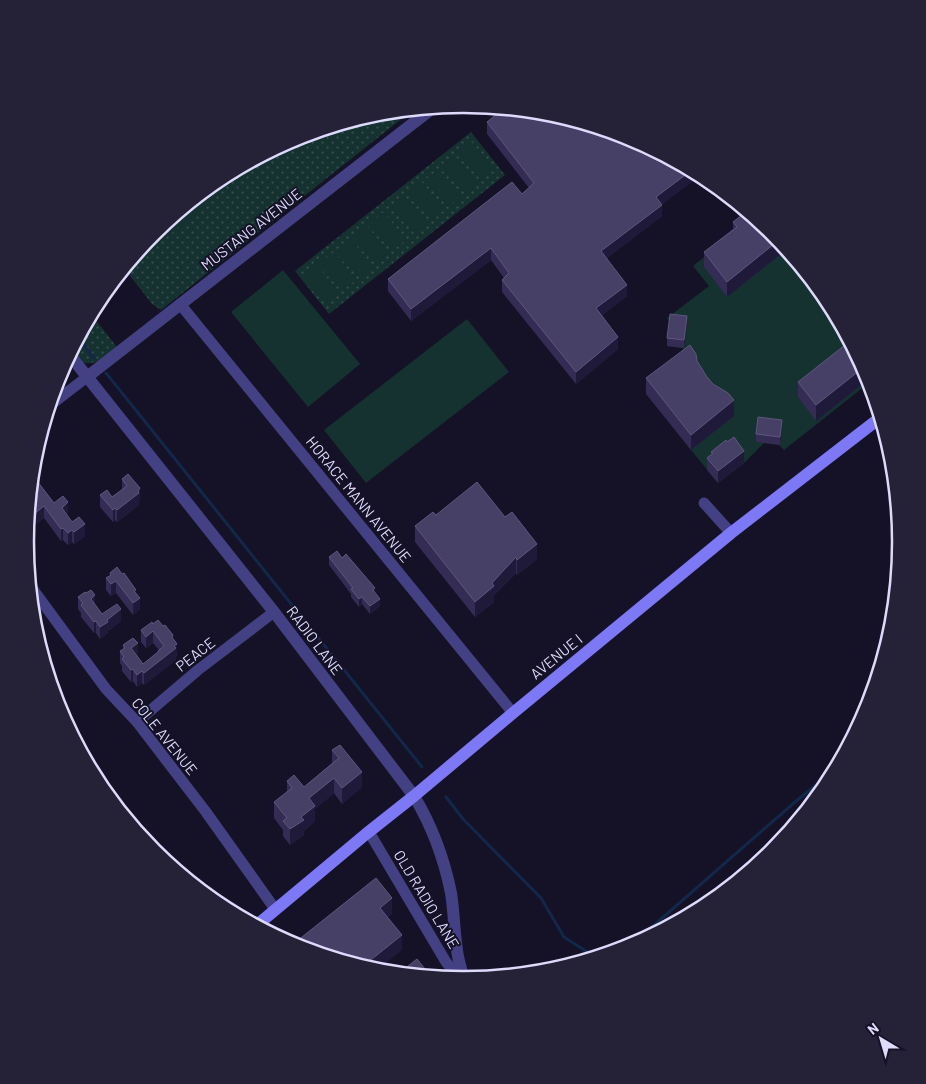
<svg xmlns="http://www.w3.org/2000/svg" width="926" height="1084" font-family="Barlow,sans-serif">
<defs>
<pattern id="green-dots" width="8" height="8" patternUnits="userSpaceOnUse" patternTransform="scale(1.25)"><rect width="8" height="8" fill="#153130"/><path d="M2 2h.1M6 6h.1" fill="none" stroke="#374e4f" stroke-width="1.8" stroke-linecap="round"/></pattern>
</defs>
<rect width="100%" height="100%" fill="#151227"/>
<path fill="url(#green-dots)" d="M414,109l-253,201 -9,-6 -28,-36 29,-36 67,-54 76,-41 82,-25z
M471,132l34,43 -176,139 -34,-43z
M91,314l26,33c-11,8 -24,23 -38,13 -3,-3 -5,-7 -8,-10z"/>
<path fill="#153130" d="M472,142l22,28 -13,10 -22,-28z
M455,156l22,27 -12,10 -22,-27z
M439,169l21,28 -12,10 -22,-28z
M422,182l22,28 -13,10 -22,-28z
M207,188l3,4v10l-73,59 -4,-4 20,-25z
M405,196l22,27 -13,10 -22,-27z
M384,212l22,28 -13,10 -22,-28z
M754,217l19,16 54,66 41,76 2,7 -86,68 -5,-5 -15,-2 -20,20 -26,20 -27,-33 -46,-61 39,-31 -2,-3 1,-7 -16,-2 3,-24 -3,-4 42,-32 -16,-20z
M367,226l22,27 -13,10 -21,-27z
M351,239l21,27 -12,11 -22,-28z
M334,252l22,28 -13,10 -22,-28z
M317,265l22,28 -13,10 -22,-27z
M283,270l77,94 -52,43 -77,-95z
M467,319l42,53 -143,111 -42,-53z"/>
<g fill="none" stroke-linecap="round" stroke-linejoin="round">
<path stroke="#12274a" stroke-width="3" d="M78,338l16,20
M106,373l316,394
M446,797l17,22 78,79 23,39 31,20
M629,947l166,-145 42,-34"/>
<path stroke="#434083" stroke-width="11" d="M180,304l333,409
M48,407l39,-30
M704,503l27,30
M29,584l77,105 31,33 69,90 69,97
M137,722l61,-52 76,-58
M369,832l77,130 15,18"/>
<path stroke="#434083" stroke-width="12" d="M69,354l205,258 140,184c18,30 30,62 37,97 3,18 3,38 6,57 1,10 5,20 6,30
M87,377l347,-270"/>
<path stroke="#7c78f6" stroke-width="12" d="M256,926l110,-92 48,-38 99,-83 218,-180 150,-116"/>
</g>
<path fill="#342c54" d="M513,110l188,65 -39,29v12l-55,42 20,38 -26,20 17,33 -42,35 -74,-92v-12l2,-2 -13,-18 -80,61 -23,-30v-12l134,-85 7,-6 -42,-54v-12z
M733,222l40,10 14,17 -60,48 -23,-30v-15l29,-23z
M687,324l-3,24 -17,-2v-8z
M697,361l10,16 6,7 21,32 -43,34 -45,-56v-16z
M868,375l1,4 -53,42 -18,-24v-15z
M782,428l-2,17 -24,-3v-8z
M727,442l17,21 -26,20 -11,-13v-12l4,-3v-3z
M122,479l18,21 -1,1v4l-22,17 -2,-2 -2,2 -13,-15v-12l12,2 10,-7z
M31,486l37,28 -1,1 5,7 13,14 -11,8 -2,-2 -4,3 -5,-5 -2,1 -17,-23 -16,12 -2,-2 3,-29 2,-1z
M436,515l101,44 -20,16 -1,-2 -22,22v7l-19,15 -60,-75v-16z
M329,557l13,1 33,34 5,14 -10,8 -8,-10 -3,3 -8,-10v-3l-22,-29z
M110,573l26,21 4,15 -7,6 -17,-22 -5,3 -5,-6v-12l4,-2z
M78,597l17,8 7,9 19,7 -13,10v2l-8,6 -4,-6h-2l-13,-16v-4l-3,-4z
M153,624l20,15 4,16 -1,1v4l-32,25 -2,-2 -5,4 -4,-6 -2,1 -9,-11v-5l-2,-3v-12l3,-2v-4l15,10 -1,1 6,8 15,-11v-2l1,-1 -6,-7 -7,5 -5,-6v-12z
M332,750l30,37 -20,17 -8,-11 -19,16v12l-11,10v4l-14,10 -7,-9v-6l-9,-12v-16l13,-10v-11l17,6 28,-24z"/>
<path fill="#201a3a" d="M692,170l9,5 -45,34v-12z
M662,205v11l-61,47v-12z
M779,240l8,9 -60,48v-15z
M491,248v12l-80,61v-12z
M627,285v11l-31,24v-12z
M687,316v8l-3,24v-8z
M618,337v12l-42,35v-12z
M864,367l5,12 -53,42v-16z
M734,400v16l-43,34v-15z
M782,420v8l-2,17v-8z
M744,451v12l-26,20v-12z
M140,488v12l-1,1v4l-22,17v-12z
M68,502v12l-6,6v-12z
M44,506v12l-16,12v-11z
M115,508v12l-2,2v-12z
M85,524v12l-11,8v-12z
M63,528v12l-2,1v-12z
M72,530v12l-4,3v-12z
M537,544v15l-20,16v-15z
M516,557v16l-22,22v7l-19,15v-15l17,-19z
M116,581v12l-5,3v-12z
M136,590v10l4,-2v11l-7,6v-12l1,-12z
M95,595v12l-4,-8z
M362,597v7l-3,3v-8z
M380,599v7l-10,8v-8z
M121,609v12l-13,10v2l-8,6v-12l7,-7z
M96,621v12h-2v-11z
M153,631v12l-7,5v-11z
M138,643v12l-7,5v-12z
M177,644l-1,16 -32,25v-12z
M133,669v12l-2,1v-12z
M142,671v12l-5,4v-12z
M362,772v15l-20,17v-16z
M334,778v15l-19,16v12l-11,10v4l-14,10v-16l11,-12 8,-19z
M392,898v16l-12,9v-15z
M402,935v15l-26,21 -14,-4z"/>
<path fill="#463f66" stroke="#5e577d" d="M504,108l8,1 1,1 1,-1 35,3 82,25 61,33 -36,27 6,8 -61,46 26,34 -31,23 22,29 -42,35 -74,-92 7,-7 -18,-25 -80,61 -23,-30 124,-97 10,12 12,-11 -47,-61z
M747,211l26,21 6,8 -52,42 -23,-30 33,-25 -4,-5z
M670,314l17,2 -3,24 -17,-2z
M850,341l14,26 -48,38 -18,-23z
M690,345l6,9 1,7 10,16 6,7 15,9 6,7 -43,35 -45,-57z
M758,417l24,3 -2,17 -24,-3z
M734,437l10,14 -26,20 -11,-13 6,-5 -2,-1 15,-12 1,2z
M128,474l12,14 -2,3 1,2 -22,17 -2,-2 -2,2 -13,-15 7,-5 5,7 15,-11 -5,-7z
M37,481l17,22 9,-7 5,6 -6,6 10,14 7,-5 6,7 -11,8 -2,-2 -4,3 -5,-5 -2,1 -17,-23 -16,13 -1,-2 2,-18 8,-6 -6,-7z
M477,482l28,35 7,-5 25,32 -20,16 -1,-3 -24,26 2,3 -19,16 -60,-76 18,-14 3,3z
M337,551l5,7 4,-4 29,34 -2,2 7,9 -10,7 -8,-9 -3,2 -8,-10 2,-1 -24,-31z
M117,567l5,7 2,-1 12,17 -2,1 6,7 -7,5 -17,-22 -5,3 -5,-6 5,-3 -1,-2z
M91,590l4,5 -4,4 11,15 15,-10 4,5 -14,11 1,2 -8,5 -4,-6 -2,1 -13,-17 2,-2 -5,-6 7,-5 1,1z
M158,620l5,6 2,-1 8,10 -1,2 5,7 -3,2 2,2 -32,25 -2,-2 -5,4 -4,-6 -2,1 -9,-11 2,-2 -4,-6 5,-3 -2,-3 10,-7 5,5 -7,5 12,16 15,-12v-1l6,-5 -11,-15 -7,6 -5,-7 11,-8 1,2z
M340,745l22,27 -20,16 -8,-10 -25,20 6,8 -14,11 3,3 -14,9 -7,-8 4,-3 -13,-16 18,-14 -5,-7 7,-6 10,12 35,-29 -7,-8z
M91,772l15,17 -2,2 -5,-6z
M376,878l16,20 -12,10 22,27 -40,32 -70,-22z
M417,959l13,16 -2,2 -30,-3z"/>
<g text-anchor="middle" dominant-baseline="central" stroke-width="4" stroke-linejoin="round" paint-order="stroke">
<g font-size="15" fill="#dedafc" stroke="#151227">
<text transform="translate(251 229) rotate(-38)">MUSTANG AVENUE</text>
<text transform="translate(359 499) rotate(51)">HORACE MANN AVENUE</text>
<text transform="translate(315 640) rotate(53)">RADIO LANE</text>
<text transform="translate(195 654) rotate(-38)">PEACE</text>
<text transform="translate(556 656) rotate(-39)">AVENUE I</text>
<text transform="translate(165 736) rotate(51)">COLE AVENUE</text>
<text transform="translate(427 899) rotate(59)">OLD RADIO LANE</text>
</g>
</g>
<path d="M0 0H926V1084H0ZM34 542a429 429 0 1 1 858 0a429 429 0 1 1-858 0Z" fill="#252238" fill-rule="evenodd"/>
<path fill="none" stroke="#dedafc" stroke-width="2.5" d="M34 542a429 429 0 1 1 858 0a429 429 0 1 1-858 0Z"/>
<g transform="translate(881 1039) rotate(322)" stroke="#151227" stroke-width="4" paint-order="stroke">
<path d="M0-4L9 19L0 12L-9 19Z" fill="#dedafc"/>
<text y="-8" font-size="14" font-weight="bold" text-anchor="middle" fill="#dedafc">N</text>
</g>
</svg>
